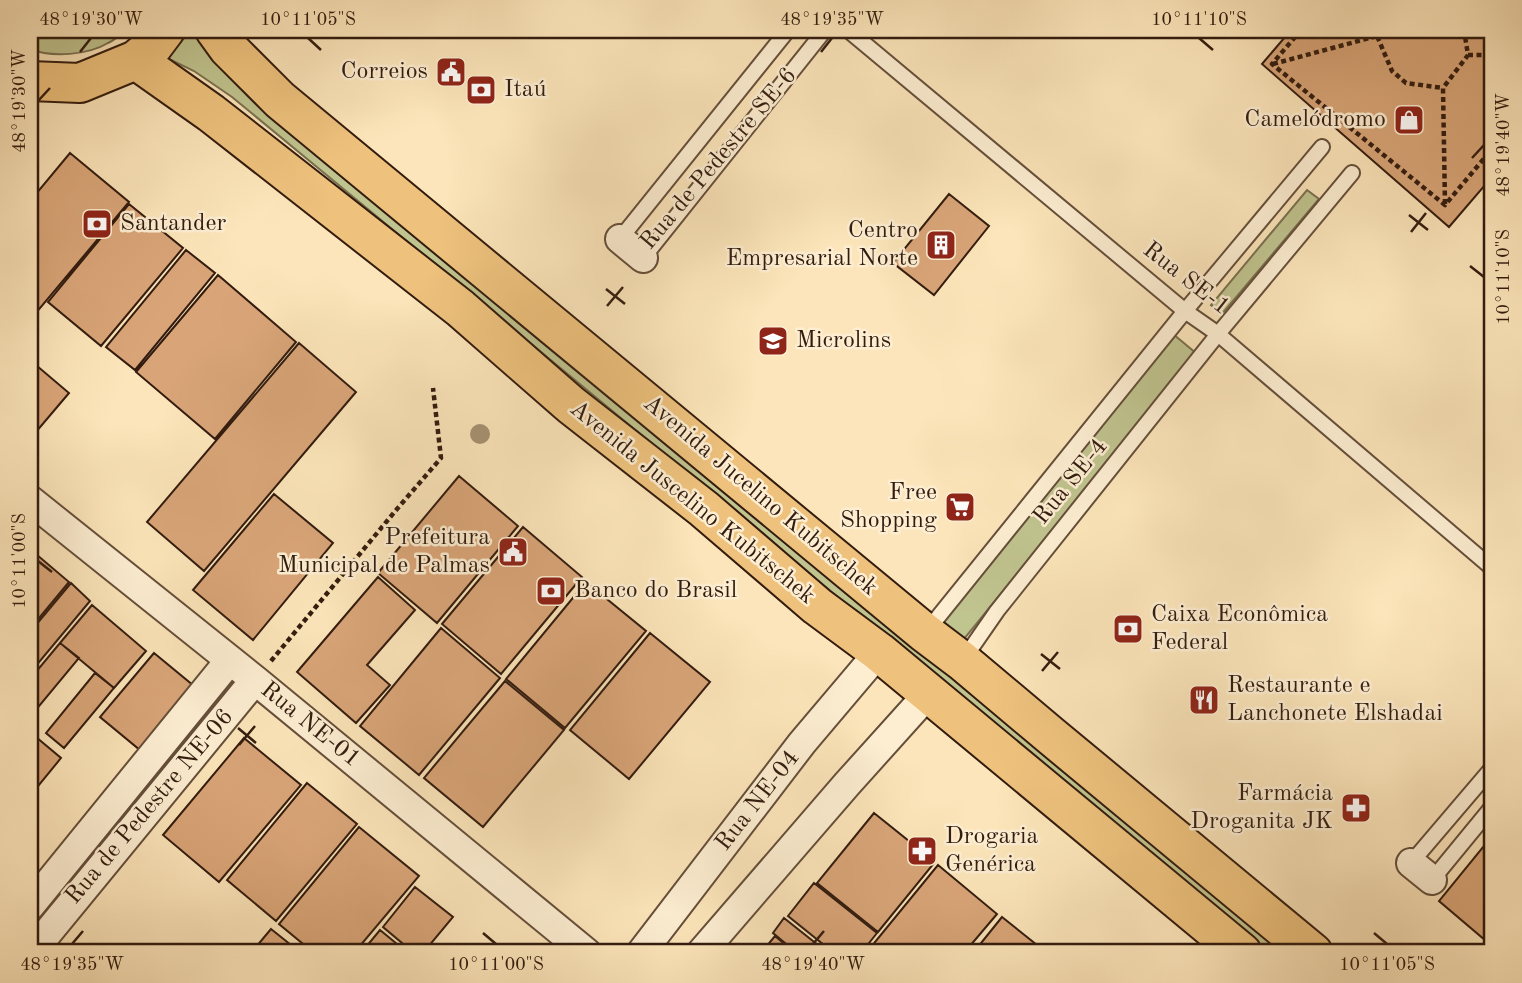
<svg xmlns="http://www.w3.org/2000/svg" width="1522" height="983" font-family="'Old Standard TT',serif">
<rect width="100%" height="100%" fill="#fce5ba"/>
<filter id="stains"><feTurbulence type="fractalNoise" baseFrequency=".00286" numOctaves="4"/><feColorMatrix values="0 0 0 0 .2 0 0 0 0 .09 0 0 0 0 .02 0 0 0 .5 -.17"/></filter>
<radialGradient id="worn" r=".72"><stop offset=".6" stop-color="#630" stop-opacity="0"/><stop offset="1" stop-color="#630" stop-opacity=".3"/></radialGradient>
<path fill="#c0c48f" stroke="#7a704f" stroke-width="2" d="M30,30h97c-6,4 -12,10 -19,13 -20,12 -56,15 -78,6z
M191,30h6l1103,923h-31l-1037,-856 -38,-26 -27,-13z
M1307,190l12,9 -97,115 -11,-9z
M1173,334l24,20 -233,285 -24,-20z"/>
<path fill="#d9a578" stroke="#331c0f" stroke-width="2" d="M1291,30h201v147l-43,50 -187,-163z
M70,153l59,49 -99,118v-119z
M949,194l40,32 -55,69 -41,-32z
M129,204l54,44 -82,98 -53,-44z
M186,250l29,23 -80,97 -29,-23z
M218,275l78,67 -81,97 -79,-67z
M299,343l57,49 -152,179 -57,-49z
M30,360l39,33 -39,46z
M459,476l59,50 -81,97 -59,-50z
M274,494l59,49 -80,97 -60,-50z
M523,527l59,50 -81,97 -59,-50z
M30,549l39,33 -39,47z
M378,577l37,33 -48,55 23,20 -34,38 -59,-51z
M586,582l60,49 -81,97 -59,-49z
M71,583l19,18 -60,72v-41z
M92,605l54,46 -32,37 -54,-45z
M441,628l59,50 -81,97 -59,-49z
M650,633l60,49 -81,97 -59,-49z
M60,643l19,15 -49,59v-38z
M154,653l46,38 -54,64 -46,-38z
M95,673l19,15 -50,60 -18,-15z
M505,681l59,49 -81,97 -59,-49z
M30,732l31,26 -31,38z
M244,738l57,47 -82,97 -56,-47z
M307,783l50,41 -81,97 -49,-41z
M874,813l61,49 -57,70 -61,-49z
M359,827l60,49 -65,77h-40l-35,-29z
M1492,836v110l-53,-45z
M938,865l59,49 -33,39h-98z
M814,883l63,50 -16,20h-27l-46,-37z
M415,887l38,30 -30,36h-9l-31,-26z
M1002,917l45,36h-74z
M784,918l44,35h-31l-24,-20z
M271,929l30,24h-50z
M380,930l28,23h-47z
M775,936l20,17h-34z"/>
<g fill="none" stroke-linecap="round" stroke-linejoin="round">
<g stroke="#654e3a" stroke-width="18">
<path id="lane" d="M848,30l337,281 33,23 274,234
M620,239l168,-209
M643,258l182,-228
M926,632l259,-321 137,-164
M963,660l34,-49 221,-277 134,-161
M1411,863l81,-95
M1432,880l60,-73"/>
</g>
<g stroke="#654e3a" stroke-width="32">
<path id="street" d="M620,239l23,19
M30,500l225,180 332,273
M1411,863l21,17
M30,906l200,-246
M31,953l224,-273
M641,953l161,-210 77,-91
M701,953l146,-169 81,-90"/>
</g>
<g stroke="#331c0f" stroke-width="42">
<path id="primary" d="M215,30l13,18 52,52 645,533 37,28 88,74 263,218
M136,60l75,53 249,195 111,97 133,104 113,97 62,46 363,301
M30,81l50,2 56,-23 17,-14 12,-16"/>
</g>
<path stroke="#331c0f" stroke-width="4.5" stroke-dasharray="5 3.5" stroke-linecap="butt" d="M1301,30l-29,34 173,141 47,-56
M1382,30l-5,6 15,35 14,12 37,5
M1468,55h24
M1273,64l104,-28
M1445,204l-2,-116 25,-33 -4,-25
M271,661l126,-152 44,-51 -8,-70"/>
<use href="#lane" stroke="#fdeed2" stroke-width="14"/>
<use href="#street" stroke="#fdeed2" stroke-width="28"/>
<use href="#primary" stroke="#eec27d" stroke-width="38"/>
</g>
<circle fill="#a59271" cx="480" cy="434" r="10"/>
<path fill="none" stroke="#331c0f" stroke-width="2.5" d="M308,38l13,12M1199,38l14,12M80,52l11,-14M821,52l11,-14M38,101l12,-13M1472,158l12,-13M1409,215l19,15M1411,232l15,-19M1470,266l14,11M606,289l19,15M607,306l16,-19M38,561l14,11M1041,654l19,15M1042,671l16,-19M238,728l18,15M239,745l16,-19M483,933l13,11M1374,933l13,11M72,944l11,-13M813,944l11,-13"/>
<defs>
<g id="civic-square" transform="scale(1.575)"><rect x="-9" y="-9" width="18" height="18" rx="4" fill="#8f2418" stroke="#fdeed2"/><path d="M-.6-6.5H3V-4.5H.6V-3L4-1V1h2V6H-6V1h2V-1L-.6-3ZM-1.2 2.5V6h2.4V2.5Z" fill="#fff"/></g>
<g id="bank-square" transform="scale(1.575)"><rect x="-9" y="-9" width="18" height="18" rx="4" fill="#8f2418" stroke="#fdeed2"/><path d="M-6-4H6V4H-6ZM0-2.3a2.3 2.3 0 1 0 0 4.6a2.3 2.3 0 1 0 0-4.6Z" fill="#fff"/></g>
<g id="shop-square" transform="scale(1.575)"><rect x="-9" y="-9" width="18" height="18" rx="4" fill="#8f2418" stroke="#fdeed2"/><path d="M-5-2.5h2.3a2.7 3.5 0 0 1 5.4 0H5L5.5 6h-11ZM-1.5-2.5h3a1.5 2.3 0 0 0-3 0Z" fill="#fff"/></g>
<g id="building-square" transform="scale(1.575)"><rect x="-9" y="-9" width="18" height="18" rx="4" fill="#8f2418" stroke="#fdeed2"/><path d="M-4-6H4V6H1V3H-1V6H-4ZM-2.5-4.3h1.7v1.8h-1.7ZM.8-4.3h1.7v1.8H.8ZM-2.5-1h1.7V.8h-1.7ZM.8-1h1.7V.8H.8Z" fill="#fff"/></g>
<g id="university-square" transform="scale(1.575)"><rect x="-9" y="-9" width="18" height="18" rx="4" fill="#8f2418" stroke="#fdeed2"/><path d="M0-5L7-2L0 1L-7-2ZM-4 1L0 2.5L4 1V4Q0 6-4 4Z" fill="#fff"/></g>
<g id="supermarket-square" transform="scale(1.575)"><rect x="-9" y="-9" width="18" height="18" rx="4" fill="#8f2418" stroke="#fdeed2"/><path d="M-6-5.5h2.5l.6 2H6L4.5 2H-2.5L-4.4-4H-6ZM-1.5 3.2a1.3 1.3 0 1 0 .1 0ZM3 3.2a1.3 1.3 0 1 0 .1 0Z" fill="#fff"/></g>
<g id="restaurant-square" transform="scale(1.575)"><rect x="-9" y="-9" width="18" height="18" rx="4" fill="#8f2418" stroke="#fdeed2"/><path d="M-5-6h1v4h1v-4h1v4h1v-4h1v5L-1.5 .5V6h-2V.5L-5-1ZM5-6V6H3V1.5H1.5Q1.5-4 5-6Z" fill="#fff"/></g>
<g id="pharmacy-square" transform="scale(1.575)"><rect x="-9" y="-9" width="18" height="18" rx="4" fill="#8f2418" stroke="#fdeed2"/><path d="M-2-6h4v4h4v4h-4v4h-4v-4h-4v-4h4Z" fill="#fff"/></g>
</defs>
<g fill-rule="evenodd">
<use href="#civic-square" x="451" y="72"/>
<use href="#bank-square" x="481" y="90"/>
<use href="#shop-square" x="1409" y="120"/>
<use href="#bank-square" x="97" y="224"/>
<use href="#building-square" x="941" y="245"/>
<use href="#university-square" x="773" y="341"/>
<use href="#supermarket-square" x="960" y="507"/>
<use href="#civic-square" x="513" y="552"/>
<use href="#bank-square" x="551" y="591"/>
<use href="#bank-square" x="1128" y="629"/>
<use href="#restaurant-square" x="1204" y="700"/>
<use href="#pharmacy-square" x="1356" y="808"/>
<use href="#pharmacy-square" x="922" y="851"/>
</g>
<g text-anchor="middle" dominant-baseline="central" stroke-width="5" stroke-linejoin="round" paint-order="stroke">
<g font-size="24" fill="#331c0f" stroke="#fdeed2" text-anchor="start">
<text x="428" y="72" text-anchor="end">Correios</text>
<text x="504" y="90">Itaú</text>
<text x="1386" y="120" text-anchor="end">Camelódromo</text>
<text x="120" y="224">Santander</text>
<text x="918" y="231" text-anchor="end">Centro<tspan x="918" dy="28">Empresarial Norte</tspan></text>
<text x="796" y="341">Microlins</text>
<text x="937" y="493" text-anchor="end">Free<tspan x="937" dy="28">Shopping</tspan></text>
<text x="490" y="538" text-anchor="end">Prefeitura<tspan x="490" dy="28">Municipal de Palmas</tspan></text>
<text x="574" y="591">Banco do Brasil</text>
<text x="1151" y="615">Caixa Econômica<tspan x="1151" dy="28">Federal</tspan></text>
<text x="1227" y="686">Restaurante e<tspan x="1227" dy="28">Lanchonete Elshadai</tspan></text>
<text x="1333" y="794" text-anchor="end">Farmácia<tspan x="1333" dy="28">Droganita JK</tspan></text>
<text x="945" y="837">Drogaria<tspan x="945" dy="28">Genérica</tspan></text>
</g>
<g font-size="24" fill="#331c0f" stroke="#fdeed2">
<text transform="translate(719 159) rotate(-50)">Rua de Pedestre SE-6</text>
<text transform="translate(1186 279) rotate(38)">Rua SE-1</text>
<text transform="translate(1071 482) rotate(-51)">Rua SE-4</text>
<text transform="translate(760 496) rotate(40)">Avenida Jucelino Kubitschek</text>
<text transform="translate(692 503) rotate(39)">Avenida Juscelino Kubitschek</text>
<text transform="translate(310 725) rotate(39)">Rua NE-01</text>
<text transform="translate(758 801) rotate(-52)">Rua NE-04</text>
<text transform="translate(150 807) rotate(-50)">Rua de Pedestre NE-06</text>
</g>
</g>
<rect width="1522" height="983" fill="none" stroke="#fce5ba" stroke-width="77"/>
<rect x="38" y="38" width="1446" height="906" fill="none" stroke="#331c0f" stroke-width="2.5"/>
<g font-size="18" text-anchor="middle" fill="#331c0f">
<text x="91" y="25">48°19'30"W</text>
<text x="308" y="25">10°11'05"S</text>
<text x="832" y="25">48°19'35"W</text>
<text x="1199" y="25">10°11'10"S</text>
<text transform="translate(19 101) rotate(-90)" y="6">48°19'30"W</text>
<text transform="translate(1503 145) rotate(-90)" y="6">48°19'40"W</text>
<text transform="translate(1503 277) rotate(-90)" y="6">10°11'10"S</text>
<text transform="translate(19 561) rotate(-90)" y="6">10°11'00"S</text>
<text x="72" y="970">48°19'35"W</text>
<text x="496" y="970">10°11'00"S</text>
<text x="813" y="970">48°19'40"W</text>
<text x="1387" y="970">10°11'05"S</text>
</g>
<rect width="100%" height="100%" filter="url(#stains)"/>
<rect width="100%" height="100%" fill="url(#worn)"/>
</svg>
